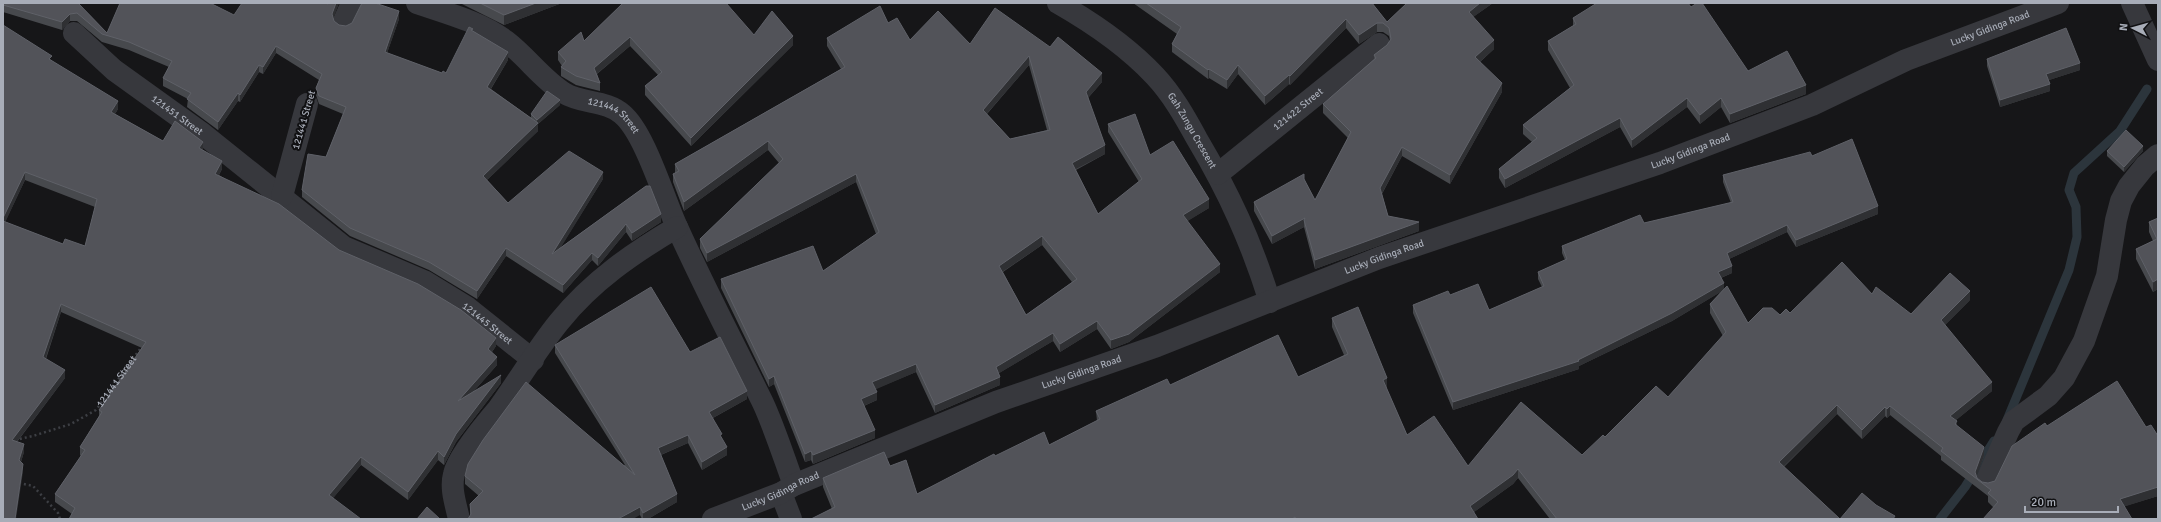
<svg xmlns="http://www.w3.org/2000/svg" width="2161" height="522" font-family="Signika,sans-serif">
<rect width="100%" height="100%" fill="#161618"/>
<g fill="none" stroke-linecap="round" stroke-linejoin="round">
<path stroke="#2c353c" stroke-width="9" d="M2007,420l62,-150 8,-33 -1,-30 -7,-17 5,-17 46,-42 27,-42
M1940,519l25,-32 29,-46"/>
<g stroke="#3d3f44" stroke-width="2.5" stroke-dasharray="2 3" stroke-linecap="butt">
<path id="s1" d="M15,440l18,-4 38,-12 25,-14 47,-65"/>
<path d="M19,483l14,3 25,27 2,6"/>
</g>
<g stroke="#37383d" stroke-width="22">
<path id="s2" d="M417,3c29,10 64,19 89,38 21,16 36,38 58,52 18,11 42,7 58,21 23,19 42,85 55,113 27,60 57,117 86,176 12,26 21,55 31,82"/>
<path id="s3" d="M1058,3c35,20 69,43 97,73 17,18 30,41 42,63 32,54 54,102 73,163"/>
<path d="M344,21l8,-18"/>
<path id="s4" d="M74,33l40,37 89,64 141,113 80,34 44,27 65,52"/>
<path id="s5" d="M1218,174l161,-130"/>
<path d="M282,196l25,-92"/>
<path d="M1987,480l21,-48 6,-11 34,-25 16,-18 20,-37 23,-65 9,-56 5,-19 8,-15 16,-20 13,-11"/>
<path d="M781,493l10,26"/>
<path d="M459,519c-3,-14 -9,-30 -5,-45 4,-17 32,-51 44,-65 21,-29 39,-60 61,-87 33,-41 74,-69 118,-95"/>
<path id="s6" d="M713,519l68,-26 13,-8 202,-83 161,-56 222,-88 281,-95 152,-58 94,-45 152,-57"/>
</g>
<path stroke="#37383d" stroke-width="22" d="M2132,3l26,57"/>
</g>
<path fill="#47494d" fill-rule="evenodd" d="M3,3h75l29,30 127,-18 94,-11v-1h11l-6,15 1,3 5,4 7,1 53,-7 -12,34 55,20h4l27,-42 35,29 -17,29 40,29v-4l29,-9 -22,19v7l-51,49 21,23 95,-24 -43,69 86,-62 15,36 -29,19 -6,-9 -28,34 -6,-6 -29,33 -57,-37 -29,43 -48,-29 -79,-34 -48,-39v-7l24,-33 17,-43 -24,-10 -3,-9v-7l3,-8 -43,-27 -13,21 -4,-2 -19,30 -2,-1 -20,29 -31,-23 1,-8 -25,-13v-8l6,-11 -40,-17 -27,-8 -25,-21h-7l-8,9 -59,-18z
M460,3h102l-58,22z
M623,3l131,32 39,10 -102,101 -46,-51v-9l13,-11 -28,-29 -33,28 3,9v8l-24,-6 -15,-9v-9l1,-1 -4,-6v-8l26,-11z
M1133,3h239l15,19 20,-19h86l-20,14 21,32 -14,13 22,30 -52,92 -48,-28 -20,38 6,22 31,15 -104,38 -11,-42 -32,17 -18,-33v-9l50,-23 11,21 33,-62 -25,-25v-9l51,-45v-4l13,-10 3,-4 -1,-5 -6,-4h-6l-18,12 -13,-16 -56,57 -1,-1 -24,21 -27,-31 -11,15 -18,-11 -1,1 -36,-27v-8l5,-10z
M1691,7l57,64 58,23 -76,29 -9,-16 -21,17 -13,-17 -55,41 -12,-21 -115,61 -6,-10v-9l33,-27 -9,-8v-9l47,-37 -22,-38v-9l25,-15v-8z
M888,23l22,17 60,4 80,3 52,35 -14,16 17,56 -29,16 22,44 41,-32 -31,-50v-8l42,31 59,53 -22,13 33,51 -91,70 -18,7 -14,-20 -37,23 -7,-11 -54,32 1,12 -65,28 -19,-41 -41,17 2,11 -13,6 11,32 -62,26 -2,-4 -6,2 -31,-78 -5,3 -48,-99v-9l102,-8 53,-37 -20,-52 -149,80 -7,-14v-9l79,-76 -11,-13 -84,61 -11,-29v-8l2,-1v-9l166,-95 -14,-23v-8zM1029,65l18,65 -37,9 -23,-25zM1042,245l30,37 -46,33 -23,-43z
M3,25l115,84 -3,5 48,27 40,9 19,19 -3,6 120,75 157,96 -4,6 5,13 -23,26 27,-8 -45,59 -12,23 -6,-5 -30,40 -47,-35 -28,33 -261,16 -17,-12v-8l26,-38 -1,-1v-8l19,-31v-6l43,-62 -81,-36 -15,47 19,19 -48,64 7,10 -3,10 2,10 -20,47zM25,180l70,27 -10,39 -22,-2 -58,-22z
M1987,59l93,11 -31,10 1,11 -50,16 -13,-41z
M2107,151h36l-19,21 -17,-16z
M1812,156l66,58 -82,33 -9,-15 -58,27 3,14 -11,5 3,11 24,34 124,-29 39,20 59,-14 -25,25 47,66 -36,29 1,6 27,30 -8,20 1,2 5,4 6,1 7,-2 52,-55 111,70 -33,10 -132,1 -5,-5v-6l-47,-36v-4l-51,-41 -3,3 -2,-2 -23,23 -25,-25 -53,53 56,52h-290l-32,-41 -5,6 -39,28 4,7h-667l21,-10 -9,-22v-9l67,-12 27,28 78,-38 54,-11 48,-24 -1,-10 74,-26 128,-8 46,-22 -12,-28v-9l55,70h-1l21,47 61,31 114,-11 23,-18 63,-40 55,-61 -13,-23v-9l12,-13 -50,30 -93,45v3l-126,41 -40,-97v-8l37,-10 39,15 53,-23 -4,-8v-7l27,-12 -3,-7v-7l82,-23 87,-20 -8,-21v-7z
M2158,218v71l-5,3 -17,-33v-10l17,-8 -4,-9v-10z
M555,345l135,7 57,47 -34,19 9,21 5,16 -25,15 -14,-27 -27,12 16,47 -29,17h-6l-2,-4h-170v-11l9,-8 -14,-12v-8l160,-11 -70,-112z"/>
<path fill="#2f3033" d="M336,3h3l-7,19v-8z
M536,3h26l-58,22v-10z
M1480,3h13l-24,17v-8z
M399,11v8l-14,40v-7z
M70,14v7l-8,9v-8z
M1346,19v9l-56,57v-9z
M1377,23v9l-18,12v-9z
M793,36v9l-102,101v-8z
M630,37v9l-36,30v-8z
M1494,40v9l-19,17v-9z
M276,46v7l-13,21v-7z
M508,52v8l-21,35v-8z
M1029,56v9l-46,53v-8z
M2080,63v7l-34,11v-7z
M259,65v7l-19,30v-7z
M1238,65v9l-11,15v-9z
M1209,69v9l-1,1v-9z
M1102,73v9l-16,18v-8z
M1289,75v9l-24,21v-9z
M1502,83v9l-52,92v-9z
M2050,84v7l-50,16v-7z
M1806,85v9l-76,29v-9z
M238,93v8l-20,29v-8z
M1687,98v9l-55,41v-8z
M1721,98v9l-21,17v-9z
M560,100v5l-22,19v7l-55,53v-8l54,-52v-4z
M118,101v8l-7,11v-8z
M1620,118v9l-115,61v-9z
M768,141v9l-84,61v-9z
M203,142v8l-4,-2z
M1105,145v9l-33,17v-8z
M2143,146v5l-19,21v-5z
M1402,147v9l-22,41v-9z
M222,161v8l-7,13v-8z
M25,172v8l-22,47v-9z
M603,172v7l-51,83v-8z
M856,174v8l-149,80v-9z
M1209,199v9l-26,16v-9z
M1878,206v8l-82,33v-7z
M661,214v8l-29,19v-8z
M1305,218l-1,2v7l-32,17v-8z
M1419,222v9l-104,38v-9z
M626,224v8l-28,34v-8z
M1787,225v7l-60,28v-7z
M1042,236v9l-43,29v-8z
M506,248v8l-29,43v-8z
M592,253v7l-29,33v-8z
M1220,264v8l-91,70 -18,7v-9z
M1732,266v7l-14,6v-7z
M2158,279v10l-5,3v-10z
M1724,283v7l-52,31 -93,45v3l-126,41v-8l125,-42z
M1970,291v9l-29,29v-9z
M61,304v8l-18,54v-9z
M1097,321v8l-37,23v-8z
M1053,333v8l-57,34v-8z
M496,338v8l-8,11v-8z
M497,357v8l-39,44v-8z
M916,364v8l-44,19v-9z
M65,370v8l-53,70v-8z
M501,375v8l-45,59 -12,23v-8l12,-23z
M774,376v8l-5,3v-8z
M1000,377v8l-65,28v-8z
M1387,378v10l-4,1v-9z
M1992,382v9l-42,34v-9z
M747,391v8l-38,21v-8z
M877,392v8l-16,7v-8z
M1837,405v9l-58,57v-9z
M1890,406v9l-3,3v-9z
M1885,407v9l-23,23v-9z
M875,430v8l-62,26v-9z
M688,435v8l-30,13v-8z
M24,444v8l-5,16v-8z
M727,447v8l-25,15v-8z
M1984,447v9l-8,22 -1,-6z
M438,451v9l-30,40v-8z
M811,451v9l-6,2v-8z
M361,457v8l-32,38v-8z
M23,464v8l-7,47h-1z
M1518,469v9l-5,6 -43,31v-9z
M2158,487v9l-38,12v-9z
M677,494v8l-29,17h-5v-6z
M640,507v8l-7,4h-15z"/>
<path fill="#525359" stroke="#5f6168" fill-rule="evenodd" d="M3,3h75l29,30 13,-30h90l24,12 8,-12h83l3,1v-1h8l-4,11 2,7 5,4 7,1 6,-3 10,-20h13l24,8 -14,41 57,21 1,-2 3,2 23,-46 4,2 -2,1 37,22 -21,35 51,36 -55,53 25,27 61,-52 34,21 -51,82 94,-68h4l11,28 -29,19 -6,-9 -28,34 -6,-5 -29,32 -57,-37 -29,43 -48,-29 -79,-34 -48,-38 6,-36 18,3 20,-50 -27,-11 -3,-8 6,-14 -46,-28 -13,21 -4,-2 -19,30 -2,-2 -20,29 -31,-23 4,-6 -28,-15 9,-17 -43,-19 -27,-8 -25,-21 -7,1 -8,8 -59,-17z
M480,3h56l-32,12z
M623,3h103l28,32 18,-24 21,25 -102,102 -46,-52 17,-14 -32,-35 -36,31 6,15 -24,-7 -15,-9 5,-6 -8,-9 23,-20 3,9z
M1146,3h226l15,19 20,-19h73l-11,9 25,28 -19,17 27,26 -52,92 -48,-28 -22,41 8,28 31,6 -104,38 -11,-40 1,-2 -33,18 -18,-34 50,-28v5l11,21 36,-68 -28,-28 53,-46 -2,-3 13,-10 4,-6 -2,-11 -6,-5h-6l-18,12 -13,-16 -56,57 -1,-1 -24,21 -27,-31 -11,15 -18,-11 -1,1 -36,-26 9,-17z
M1597,3h91l3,4 6,-4h5l46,68 39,-20 19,34 -76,29 -9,-16 -21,17 -13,-17 -55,42 -12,-22 -115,61 -6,-10 38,-31 -14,-13 51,-40 -26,-44 28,-17 -3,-6z
M880,6l8,17 9,-5 13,22 28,-29 32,33 25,-36 55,39 8,-10 44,36 -16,19 19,53 -33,18 26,51 44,-35 -34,-55 27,-10 15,41 23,-14 36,58 -26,16 37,49 -91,70 -18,6 -14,-19 -37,23 -7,-11 -57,34 4,10 -65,28 -19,-41 -44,18 5,10 -16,7 14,31 -62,25 -2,-4 -6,3 -31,-78 -5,3 -48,-100 92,-33 10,25 56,-39 -23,-58 -149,79 -7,-14 83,-80 -15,-18 -84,61 -11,-28 6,-3 -4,-7 170,-97 -18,-29zM1029,56l21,74 -40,9 -27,-29zM1042,236l35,43 -51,36 -27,-49z
M3,25l49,31 -3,3 69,42 -7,11 52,29 12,-20 28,21 -4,6 23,13 -7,13 64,30 60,46 79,34 43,26 35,28 -8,11 9,8 -39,44 43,-26 -45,59 -12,23 -6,-6 -30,41 -47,-35 -32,38 32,24h-292l6,-11 -20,-14 30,-44 -5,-3 22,-35 -3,-2 47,-68 -85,-38 -18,53 22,13 -53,70 12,4 -5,16 4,4 -8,55h-12v-298l60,23 2,-5 20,7 12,-47 -72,-27 -22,46z
M2066,28l14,35 -34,11 4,10 -50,16 -13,-41z
M547,91l13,9 -23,20 -6,-6z
M2126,130l17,16 -19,21 -17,-16z
M1852,139l26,67 -82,34 -9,-15 -60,28 5,13 -14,6 6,11 -52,30 -94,47 1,1 -126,41 -40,-97 35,-14 2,4 28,-11 11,26 55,-24 -6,-14 29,-13 -5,-13 78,-31 4,8 89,-21 -10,-27 87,-23 2,4z
M2158,218v61l-5,3 -17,-33 21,-10 -8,-17z
M1842,262l30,32 4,-7 35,27 39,-41 20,18 -29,29 51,62 -42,34 7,5 -2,3 29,23 -9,25 2,6 5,4 6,1 7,-2 17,-35 33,-23 2,3 70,-45 29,46 5,-2 7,11v51l-38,12 12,20h-149l15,-17 -10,-9 3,-3 -50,-39 2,-3 -53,-42 -3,3 -2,-2 -23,23 -25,-25 -58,57 61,57h-283l-39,-50 -5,6 -43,31 8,13h-182l-1,-2 -3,2h-481l24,-12 -12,-29 61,-26 6,14 16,-6 11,34 77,-40 1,2 49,-24 5,13 51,-26 -4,-8 71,-32 3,6 108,-50 20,42 50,-23 -16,-36 26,-11 29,71 -4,2 24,55 27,-19 34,50 53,-64 61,53 21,-20 2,2 51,-51 12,11 58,-65 -16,-28 17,-18 21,37 15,-15h9l8,7 6,-6 4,4z
M651,287l39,65 30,-15 27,54 -38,21 13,22 -2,1 7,12 -25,15 -14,-27 -30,13 19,46 -34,19 -3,-6 -22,12h-150l3,-5 -1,-10 13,-13 -18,-15 3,-12 15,-24 43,-58 109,93 -80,-130z
M1862,493l14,12 19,11 -2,3h-53z
M427,507l13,12h-23z"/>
<g text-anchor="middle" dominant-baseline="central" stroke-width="4" stroke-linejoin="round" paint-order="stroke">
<g font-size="10" fill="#a8adb8" stroke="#111113">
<text stroke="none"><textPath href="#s6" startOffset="1369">Lucky Gidinga Road</textPath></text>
<text stroke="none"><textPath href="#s5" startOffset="103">121422 Street</textPath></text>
<text stroke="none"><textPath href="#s4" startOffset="132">121451 Street</textPath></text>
<text stroke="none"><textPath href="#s2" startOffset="231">121444 Street</textPath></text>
<text transform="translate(304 120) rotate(-74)">121441 Street</text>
<text stroke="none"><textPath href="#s3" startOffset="188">Gah Zungu Crescent</textPath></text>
<text stroke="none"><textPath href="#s6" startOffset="1045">Lucky Gidinga Road</textPath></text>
<text stroke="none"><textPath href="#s6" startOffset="721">Lucky Gidinga Road</textPath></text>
<text stroke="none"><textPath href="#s4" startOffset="508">121445 Street</textPath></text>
<text stroke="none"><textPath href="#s6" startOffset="397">Lucky Gidinga Road</textPath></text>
<text stroke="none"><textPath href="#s1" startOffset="122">121441 Street</textPath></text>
<text stroke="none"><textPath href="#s6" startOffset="73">Lucky Gidinga Road</textPath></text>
</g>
</g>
<rect width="2161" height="522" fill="none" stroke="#a8adb8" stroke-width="8"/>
<g transform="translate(2133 28) rotate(276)" stroke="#111113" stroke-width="3" paint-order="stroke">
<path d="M0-3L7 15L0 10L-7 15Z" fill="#a8adb8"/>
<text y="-6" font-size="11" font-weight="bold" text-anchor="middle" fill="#a8adb8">N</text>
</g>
<path d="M2025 506v6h93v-6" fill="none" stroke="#a8adb8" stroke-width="2"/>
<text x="2031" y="506" font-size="12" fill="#a8adb8" stroke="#111113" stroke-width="3" paint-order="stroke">20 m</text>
</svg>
